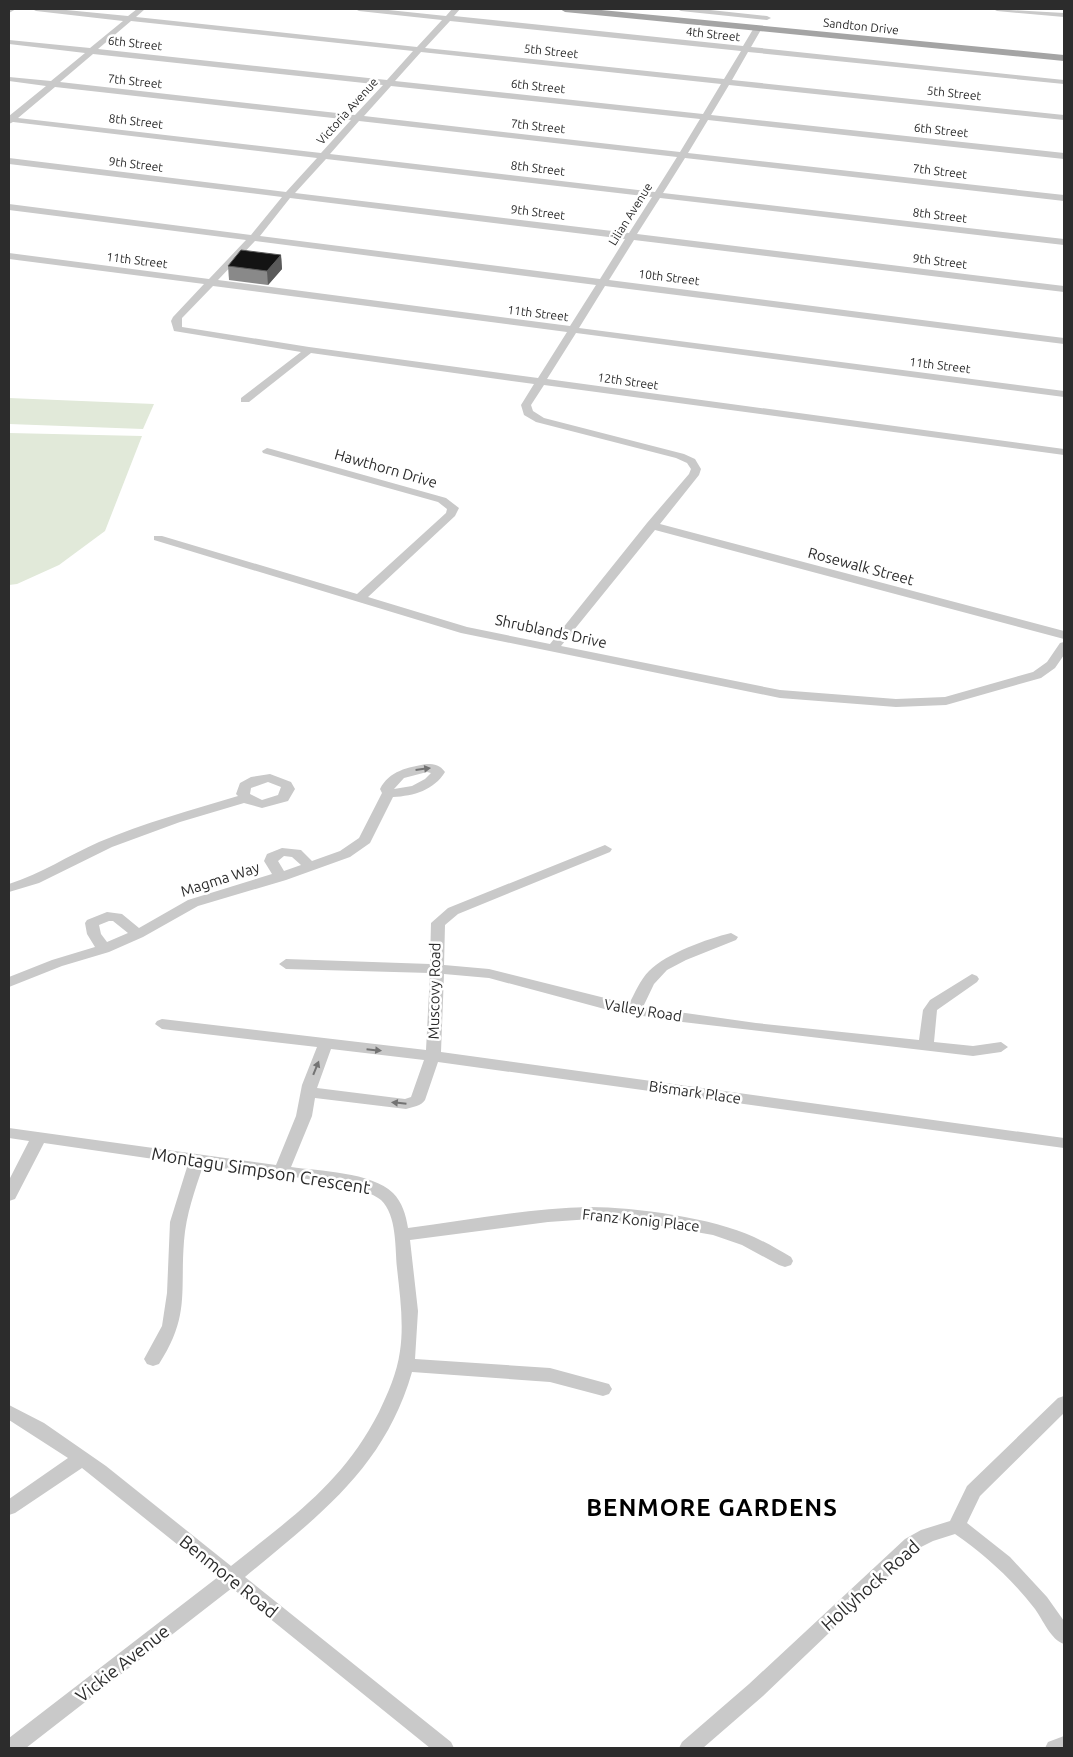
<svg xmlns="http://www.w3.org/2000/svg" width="1073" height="1757" font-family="Ubuntu,sans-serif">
<rect width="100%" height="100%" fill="#fff"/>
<path fill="#e1e9d9" d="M9,398l145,6 -11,25 -134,-5z
M9,433l133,3 -37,95 -46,34 -42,19 -8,1z"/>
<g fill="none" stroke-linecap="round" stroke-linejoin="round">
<path fill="#c9c9c9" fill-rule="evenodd" d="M9,9h7l-7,4z
M32,9h24l72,7 9,-7h8l-9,8 281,30 25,-27 -83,-9 -4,-2h24l67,7 6,-7h8l-6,7 289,30 12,-20h3l4,2 -11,19 313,33v4l-316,-32 -16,28 332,35v5l-335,-35 -18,30 353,38v6l-356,-39 -20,33 376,42v6l-379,-43 -22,35 401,46v6l-404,-47 -23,36 427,52v6l-430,-52 -25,40 455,58v6l-459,-58 -26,42 485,63v6l-488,-64 -29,46 517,70v6l-520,-70 -13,20 2,6 11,7 140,36 11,5 6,10 -2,6 -39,49 404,107v8l-409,-109 -94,116 219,44 116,9 49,-2 88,-25 14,-10 13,-19 4,-1v13l-9,13 -14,10 -95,27 -50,2 -116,-9 -319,-65 -307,-93v-4h8l195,58 89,-81 1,-4 -9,-7 -175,-49 -1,-2 5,-3 4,1 175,49 13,10 -4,8 -87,81 99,30 83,17 97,-121 42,-49 2,-5 -4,-6 -11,-5 -140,-36 -12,-7 -3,-10 13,-21 -223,-31 -62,49h-8v-4l60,-46 -127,-21 -3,-10 2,-4 31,-33 -195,-25v-6l200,26 37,-39 -237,-30v-6l242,31 31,-38 -273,-33v-6l277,34 31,-34 -304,-36 -4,2v-8l37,-30 -37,-5v-4l42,4 34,-28 -76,-9v-4l81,8 33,-27 -87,-10zM131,21l282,30 -26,29 -289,-31zM450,21l291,30 -17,28 -299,-31zM421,52l300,32 -18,30 -308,-33zM93,54l290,31 -28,30 -295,-33zM391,86l309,33 -20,33 -316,-36zM55,87l296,33 -30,33 -303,-35zM359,121l318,36 -22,35 -325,-38zM326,159l326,38 -23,36 -334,-40zM290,198l335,41 -25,40 -340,-43zM255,241l341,44 -26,41 -352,-46zM213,286l354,46 -29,46 -229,-31 -127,-20v-9z
M677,9h24l66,7 4,2 -4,2 -86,-9z
M993,9l71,4v4l-67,-6z
M427,764c8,0 13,1 18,8 -11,18 -31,24 -52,25l-23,46 -20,14 -64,23 -88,26 -55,31 -34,15 -47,14 -53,21v-10l43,-17 43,-13 -8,-13 -2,-11 2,-3 20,-8 15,2 17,14 49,-28 84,-26 -8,-13 3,-7 15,-6 19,2 11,11 28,-10 19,-13 23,-45 -2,-4c9,-18 28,-22 47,-25zM427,772l4,1 -6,6 -13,7 -18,3 10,-11zM284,856l8,1 9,8 -17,6 -6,-10zM109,921h4l15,12 -21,9 -6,-8 -2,-9z
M270,774l21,8 4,7 -7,12 -26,7 -18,-5 -64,19 -68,25 -73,36 -30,9v-8c32,-10 60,-29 90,-42 45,-19 92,-32 139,-46l-2,-2 4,-11 11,-6zM268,782l13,5 -3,8 -16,5 -12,-6 1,-6z
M605,845l7,4 -2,3 -152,62 -13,11 -1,40 45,4 140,35c6,-11 11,-24 20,-33 18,-18 58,-32 82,-38l7,4 -2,3 -50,20 -19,10 -13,14 -11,23 113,16 163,17 4,-30 7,-10 42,-26 5,2 2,3 -2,3 -40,28 -3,32 39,4 28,-4 7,5 -7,5 -28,4 -299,-35 -62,-10 -123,-33 -45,-4 -3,78 623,86v10l-626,-86 -13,38c-4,6 -12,7 -19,9l-91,-11 -3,18 -21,51c27,4 81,5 102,26 9,9 13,22 15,35 60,-8 121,-20 182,-21 45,0 123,11 164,30 13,6 25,13 37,20l2,4 -2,4 -6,2 -6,-2 -37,-20 -29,-10 -57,-10 -65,-6 -43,3 -138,18 8,71 -3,48 135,9 59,16 3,5 -3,5 -6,2 -53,-14 -138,-10c-28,97 -94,144 -167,205l206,165 3,6h-24l-198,-160 -206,160h-17v-10l209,-161 -136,-109 -67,45 -6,2v-16l59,-41 -59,-38v-15l35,18 62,43 125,100c61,-49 111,-82 148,-154 9,-19 18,-39 21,-61 4,-27 0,-55 -3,-83 -2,-20 0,-53 -16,-68 -20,-19 -144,-30 -178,-34 -8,24 -17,48 -19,75 -4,52 6,75 -25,123l-6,2 -6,-2 -3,-5 18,-33 5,-33 3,-71 18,-58 -144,-21 -29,56 -6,2v-21l20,-39 -20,-3v-10l267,37 20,-49 6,-31 15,-38 -155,-18 -7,-5 2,-3 5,-2 264,31 4,-77 -144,-4 -7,-5 7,-5 144,5 1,-41 17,-15zM331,1049l93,11 -13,37 -6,2 -88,-11z
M1064,1396v17l-84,83 -13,27 43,34 37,40 17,24v23c-13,-4 -21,-24 -29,-35 -23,-30 -50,-54 -80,-75l-22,7 -16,8 -154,147 -60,52h-24l3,-6 67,-58 156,-145 16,-9 29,-9 17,-35 91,-88z
M1064,1736v12h-19l3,-6z"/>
<path fill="#a4a4a4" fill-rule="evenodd" d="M560,9h31l473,46v6l-499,-49z"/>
</g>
<path fill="#898989" d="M281,255l1,14 -14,16 -39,-5 -1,-14z"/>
<path fill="#5a5a5a" d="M281,255l1,14 -14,16 -1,-14z"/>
<path fill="#131313" stroke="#5a5a5a" d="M241,250l40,5 -14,16 -39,-5z"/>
<defs><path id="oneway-solid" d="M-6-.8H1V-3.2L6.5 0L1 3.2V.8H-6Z" transform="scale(1.25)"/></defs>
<g fill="#737373">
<use href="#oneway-solid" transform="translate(423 769) rotate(-7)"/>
<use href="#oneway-solid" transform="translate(374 1050) rotate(6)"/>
<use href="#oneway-solid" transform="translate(316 1068) rotate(-68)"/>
<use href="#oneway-solid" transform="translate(399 1103) rotate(-174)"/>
</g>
<g text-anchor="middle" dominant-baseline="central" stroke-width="5" stroke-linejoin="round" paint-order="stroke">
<g font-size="12" fill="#2c2c2c" stroke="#fff">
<text transform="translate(861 26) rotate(6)">Sandton Drive</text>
<text transform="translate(713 34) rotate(6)">4th Street</text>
<text transform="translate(135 43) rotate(6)">6th Street</text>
<text transform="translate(551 51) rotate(6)">5th Street</text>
<text transform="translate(135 81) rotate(6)">7th Street</text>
<text transform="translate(538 86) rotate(6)">6th Street</text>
<text transform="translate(954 93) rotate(6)">5th Street</text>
<text transform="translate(347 111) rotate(-48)">Victoria Avenue</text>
<text transform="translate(136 121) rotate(7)">8th Street</text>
<text transform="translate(538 126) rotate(6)">7th Street</text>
<text transform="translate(941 130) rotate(6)">6th Street</text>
<text transform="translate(136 164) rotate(7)">9th Street</text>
<text transform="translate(538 168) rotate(7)">8th Street</text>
<text transform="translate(940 171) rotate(7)">7th Street</text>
<text transform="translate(538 212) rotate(7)">9th Street</text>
<text transform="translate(630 214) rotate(-58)">Lilian Avenue</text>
<text transform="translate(940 215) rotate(7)">8th Street</text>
<text transform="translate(137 260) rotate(7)">11th Street</text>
<text transform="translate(940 261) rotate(7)">9th Street</text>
<text transform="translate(669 277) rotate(7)">10th Street</text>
<text transform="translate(538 313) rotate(7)">11th Street</text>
<text transform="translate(940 365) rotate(7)">11th Street</text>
<text transform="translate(628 381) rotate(8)">12th Street</text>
</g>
<g font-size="15" fill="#2c2c2c" stroke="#fff">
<text transform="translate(386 468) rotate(16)">Hawthorn Drive</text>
<text transform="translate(861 566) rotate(15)">Rosewalk Street</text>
<text transform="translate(551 631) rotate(12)">Shrublands Drive</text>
<text transform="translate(220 879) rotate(-18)">Magma Way</text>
<text transform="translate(434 991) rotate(-89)">Muscovy Road</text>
<text transform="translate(643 1010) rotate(9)">Valley Road</text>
<text transform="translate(695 1092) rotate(8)">Bismark Place</text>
<text transform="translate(641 1220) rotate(6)">Franz Konig Place</text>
</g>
<g font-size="18" fill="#2c2c2c" stroke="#fff">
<text transform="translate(261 1170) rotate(9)">Montagu Simpson Crescent</text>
<text transform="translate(229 1576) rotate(39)">Benmore Road</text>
<text transform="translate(870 1585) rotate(-42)">Hollyhock Road</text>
<text transform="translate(122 1663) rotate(-38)">Vickie Avenue</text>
</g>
<g font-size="24" font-weight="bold" letter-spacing="1" fill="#000" stroke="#fff">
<text x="712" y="1507">BENMORE GARDENS</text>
</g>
</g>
<rect width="1073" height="1757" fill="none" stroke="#2c2c2c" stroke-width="20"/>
</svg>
